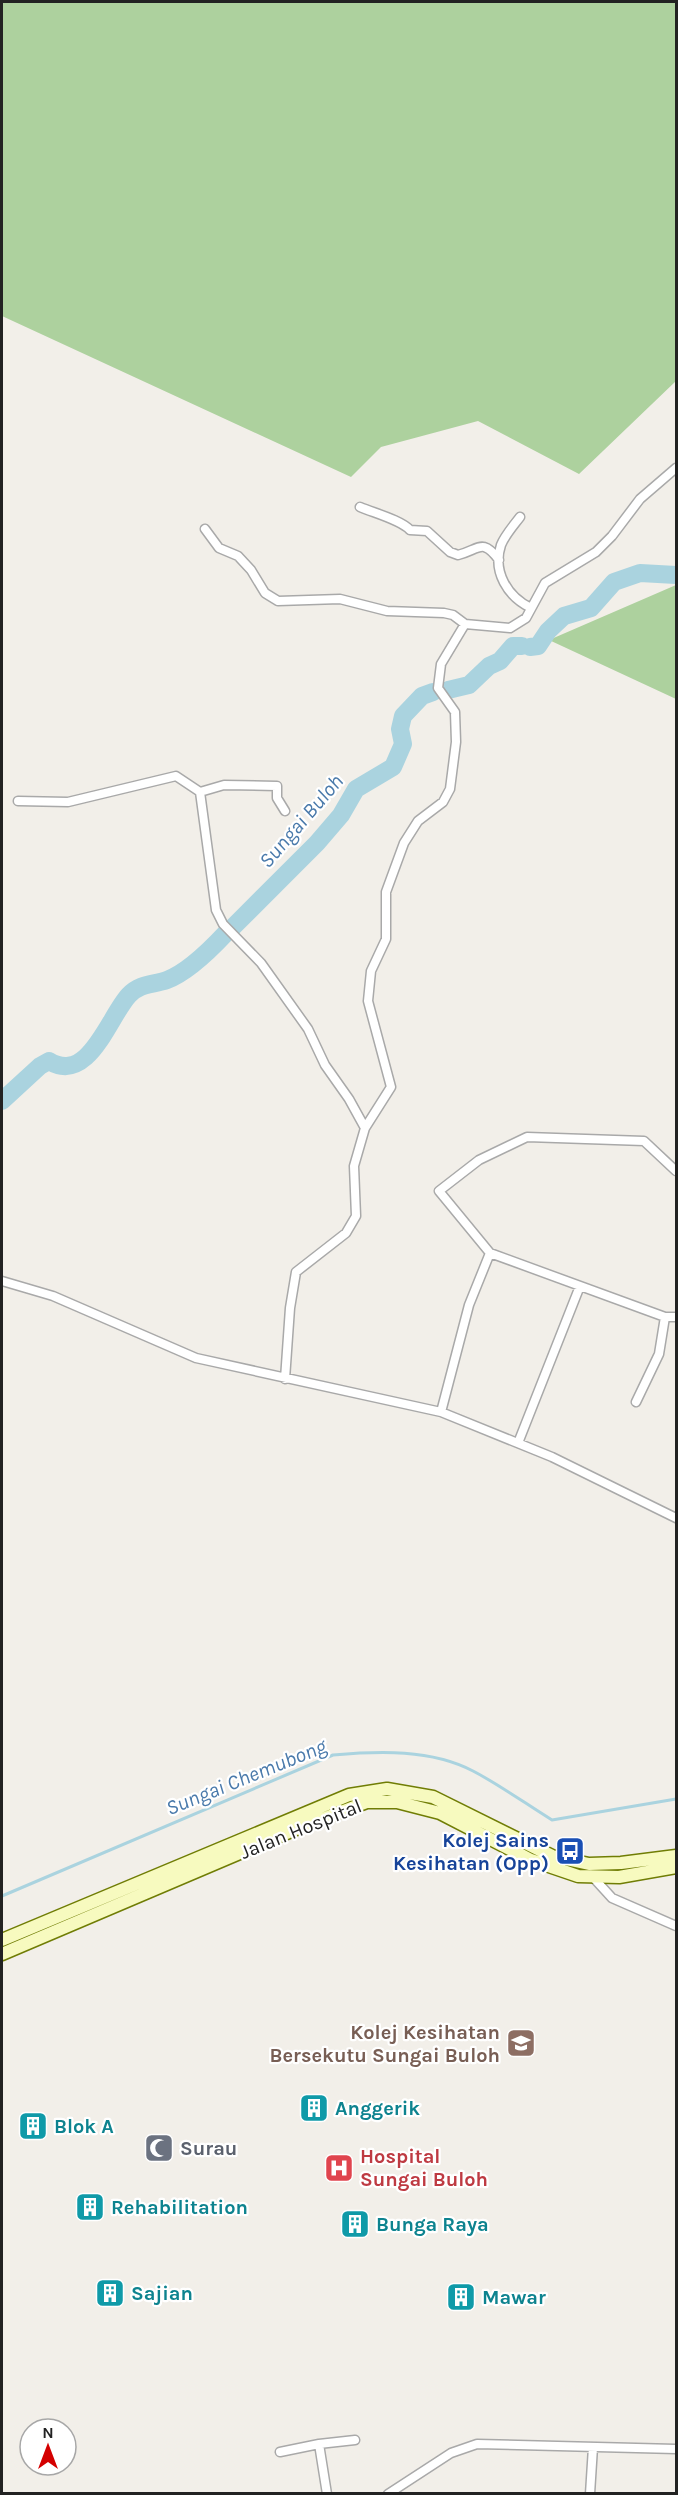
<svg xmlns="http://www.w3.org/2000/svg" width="678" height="2495" font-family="Karla,sans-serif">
<rect width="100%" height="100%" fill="#f2efe9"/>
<path fill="#add19e" d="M2,2h674v379l-97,93 -101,-53 -97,26 -30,30 -349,-161z
M676,585v114l-127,-59z"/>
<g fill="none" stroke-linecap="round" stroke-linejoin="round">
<path stroke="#aad3df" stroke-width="3" d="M2,1896l331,-141c46,-4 98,-6 140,16 27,14 53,33 79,49l124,-21"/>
<path stroke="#aad3df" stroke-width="18" d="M530,647l8,-1 10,-15 16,-15 27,-8 23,-26 26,-9 36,2
M448,690l21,-5 20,-19 11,-5 13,-15h9
M233,927l84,-84 24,-28 15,-26 37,-22 10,-23 -3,-15 3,-13 19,-20 11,-4
M2,1101l38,-35 9,-5c40,24 60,-45 80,-66 11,-12 24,-10 38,-15 21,-8 43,-30 58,-46"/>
<g stroke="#a9a9a9" stroke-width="11">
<path id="street" d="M360,507c14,6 41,13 50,23l17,1 23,21 8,3c21,-5 24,-18 41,5
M520,517c-6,8 -15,18 -19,28 -9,27 7,52 30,63
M205,529l14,19 19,8 13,14 14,23 13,8 62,-2 47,12 57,2 9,2 12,9
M200,792l24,-7 53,1v12l8,13
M18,801l50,1 108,-26 24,16 16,118 7,14 38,39 47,66 17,36 24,34 16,29
M676,1171l-32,-30 -117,-4 -48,23 -40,31 51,62 175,64h11
M2,1281l51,15 143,62 245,54 111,45 124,61
M285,1379l5,-71 6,-36 50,-39 10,-17 -2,-50 11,-38 26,-41 -23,-86 3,-30 15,-32v-47l18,-49 14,-22 25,-19 7,-13 6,-47 -1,-30 -17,-24 3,-24 24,-40 45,4 16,-10 19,-35 51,-31 16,-16 28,-37 36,-31
M636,1402l23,-48 6,-37
M441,1412l28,-107 21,-52
M518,1443l62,-157
M591,1875l21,23 64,28
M319,2444l8,50
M280,2452l39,-8 36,-4
M388,2494l63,-41 26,-9 199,5
M590,2494l3,-47"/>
</g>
<g stroke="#707d05" stroke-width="15">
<path id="secondary" d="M2,1940l347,-145 38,-6 46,8 119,59 37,8 32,-1 55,-7
M2,1954l294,-125 71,-27h30l43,11 91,47 47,16 41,1 57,-10"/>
</g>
<use href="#street" stroke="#fff" stroke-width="8"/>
<use href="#secondary" stroke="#f7fabf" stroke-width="12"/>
</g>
<defs>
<g id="bus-square" transform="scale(1.5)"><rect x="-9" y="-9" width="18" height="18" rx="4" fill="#1a4fb4" stroke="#fff"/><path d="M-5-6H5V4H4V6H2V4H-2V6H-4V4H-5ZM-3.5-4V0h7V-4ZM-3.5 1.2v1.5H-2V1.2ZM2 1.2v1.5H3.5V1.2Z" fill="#fff"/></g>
<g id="university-square" transform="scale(1.5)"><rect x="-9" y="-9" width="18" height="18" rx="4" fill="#8d6e63" stroke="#fff"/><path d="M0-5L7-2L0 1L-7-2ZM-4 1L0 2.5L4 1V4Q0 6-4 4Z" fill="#fff"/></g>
<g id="building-square" transform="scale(1.5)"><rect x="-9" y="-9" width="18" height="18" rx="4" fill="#0f9aa8" stroke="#fff"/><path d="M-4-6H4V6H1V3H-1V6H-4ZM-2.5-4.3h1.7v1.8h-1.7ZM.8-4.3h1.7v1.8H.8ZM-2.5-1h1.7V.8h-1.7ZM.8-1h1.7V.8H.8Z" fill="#fff"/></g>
<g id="mosque-square" transform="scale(1.5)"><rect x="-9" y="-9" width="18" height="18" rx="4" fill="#6b7280" stroke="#fff"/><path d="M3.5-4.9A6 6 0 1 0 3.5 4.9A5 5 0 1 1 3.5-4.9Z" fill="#fff"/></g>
<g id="hospital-square" transform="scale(1.5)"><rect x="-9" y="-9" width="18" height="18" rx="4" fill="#e0444e" stroke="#fff"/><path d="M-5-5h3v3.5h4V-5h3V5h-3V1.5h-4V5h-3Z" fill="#fff"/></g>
</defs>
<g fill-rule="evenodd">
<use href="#bus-square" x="570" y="1851"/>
<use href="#university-square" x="521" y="2043"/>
<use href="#building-square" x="314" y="2108"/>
<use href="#building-square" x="33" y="2126"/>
<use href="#mosque-square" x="159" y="2148"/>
<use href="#hospital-square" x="339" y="2168"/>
<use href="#building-square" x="90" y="2207"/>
<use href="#building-square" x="355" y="2224"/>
<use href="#building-square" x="110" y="2293"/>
<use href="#building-square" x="461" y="2297"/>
</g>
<g text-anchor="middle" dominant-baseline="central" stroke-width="4.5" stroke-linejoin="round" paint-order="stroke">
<g font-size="20" fill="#222" stroke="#fff">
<text transform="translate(301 1829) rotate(-22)">Jalan Hospital</text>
</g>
<g font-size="20" font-weight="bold" fill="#164399" stroke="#fff" text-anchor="end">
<text x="549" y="1840">Kolej Sains<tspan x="549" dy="23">Kesihatan (Opp)</tspan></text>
</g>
<g font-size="20" font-weight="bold" fill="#785e54" stroke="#fff" text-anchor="end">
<text x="500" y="2032">Kolej Kesihatan<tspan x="500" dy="23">Bersekutu Sungai Buloh</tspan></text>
</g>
<g font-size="20" font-weight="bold" fill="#0d838f" stroke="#fff" text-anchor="start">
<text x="335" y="2108">Anggerik</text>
<text x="54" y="2126">Blok A</text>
<text x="111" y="2207">Rehabilitation</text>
<text x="376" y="2224">Bunga Raya</text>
<text x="131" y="2293">Sajian</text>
<text x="482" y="2297">Mawar</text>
</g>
<g font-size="20" font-weight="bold" fill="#5b616d" stroke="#fff" text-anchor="start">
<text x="180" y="2148">Surau</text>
</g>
<g font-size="20" font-weight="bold" fill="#be3a42" stroke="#fff" text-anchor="start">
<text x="360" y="2156">Hospital<tspan x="360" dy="23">Sungai Buloh</tspan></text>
</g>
<g font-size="21" font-style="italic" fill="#4a7aab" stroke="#fff">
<text transform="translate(301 821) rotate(-49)">Sungai Buloh</text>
<text transform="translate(246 1777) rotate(-22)">Sungai Chemubong</text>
</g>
</g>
<rect width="678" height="2495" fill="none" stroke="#222222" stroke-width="6"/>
<g transform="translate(48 2447)"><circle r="28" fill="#ffffff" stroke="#a7a7a7" stroke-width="1.5"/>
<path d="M0-4.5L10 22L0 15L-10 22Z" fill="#d40000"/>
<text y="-9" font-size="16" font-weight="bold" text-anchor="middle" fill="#222222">N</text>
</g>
</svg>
